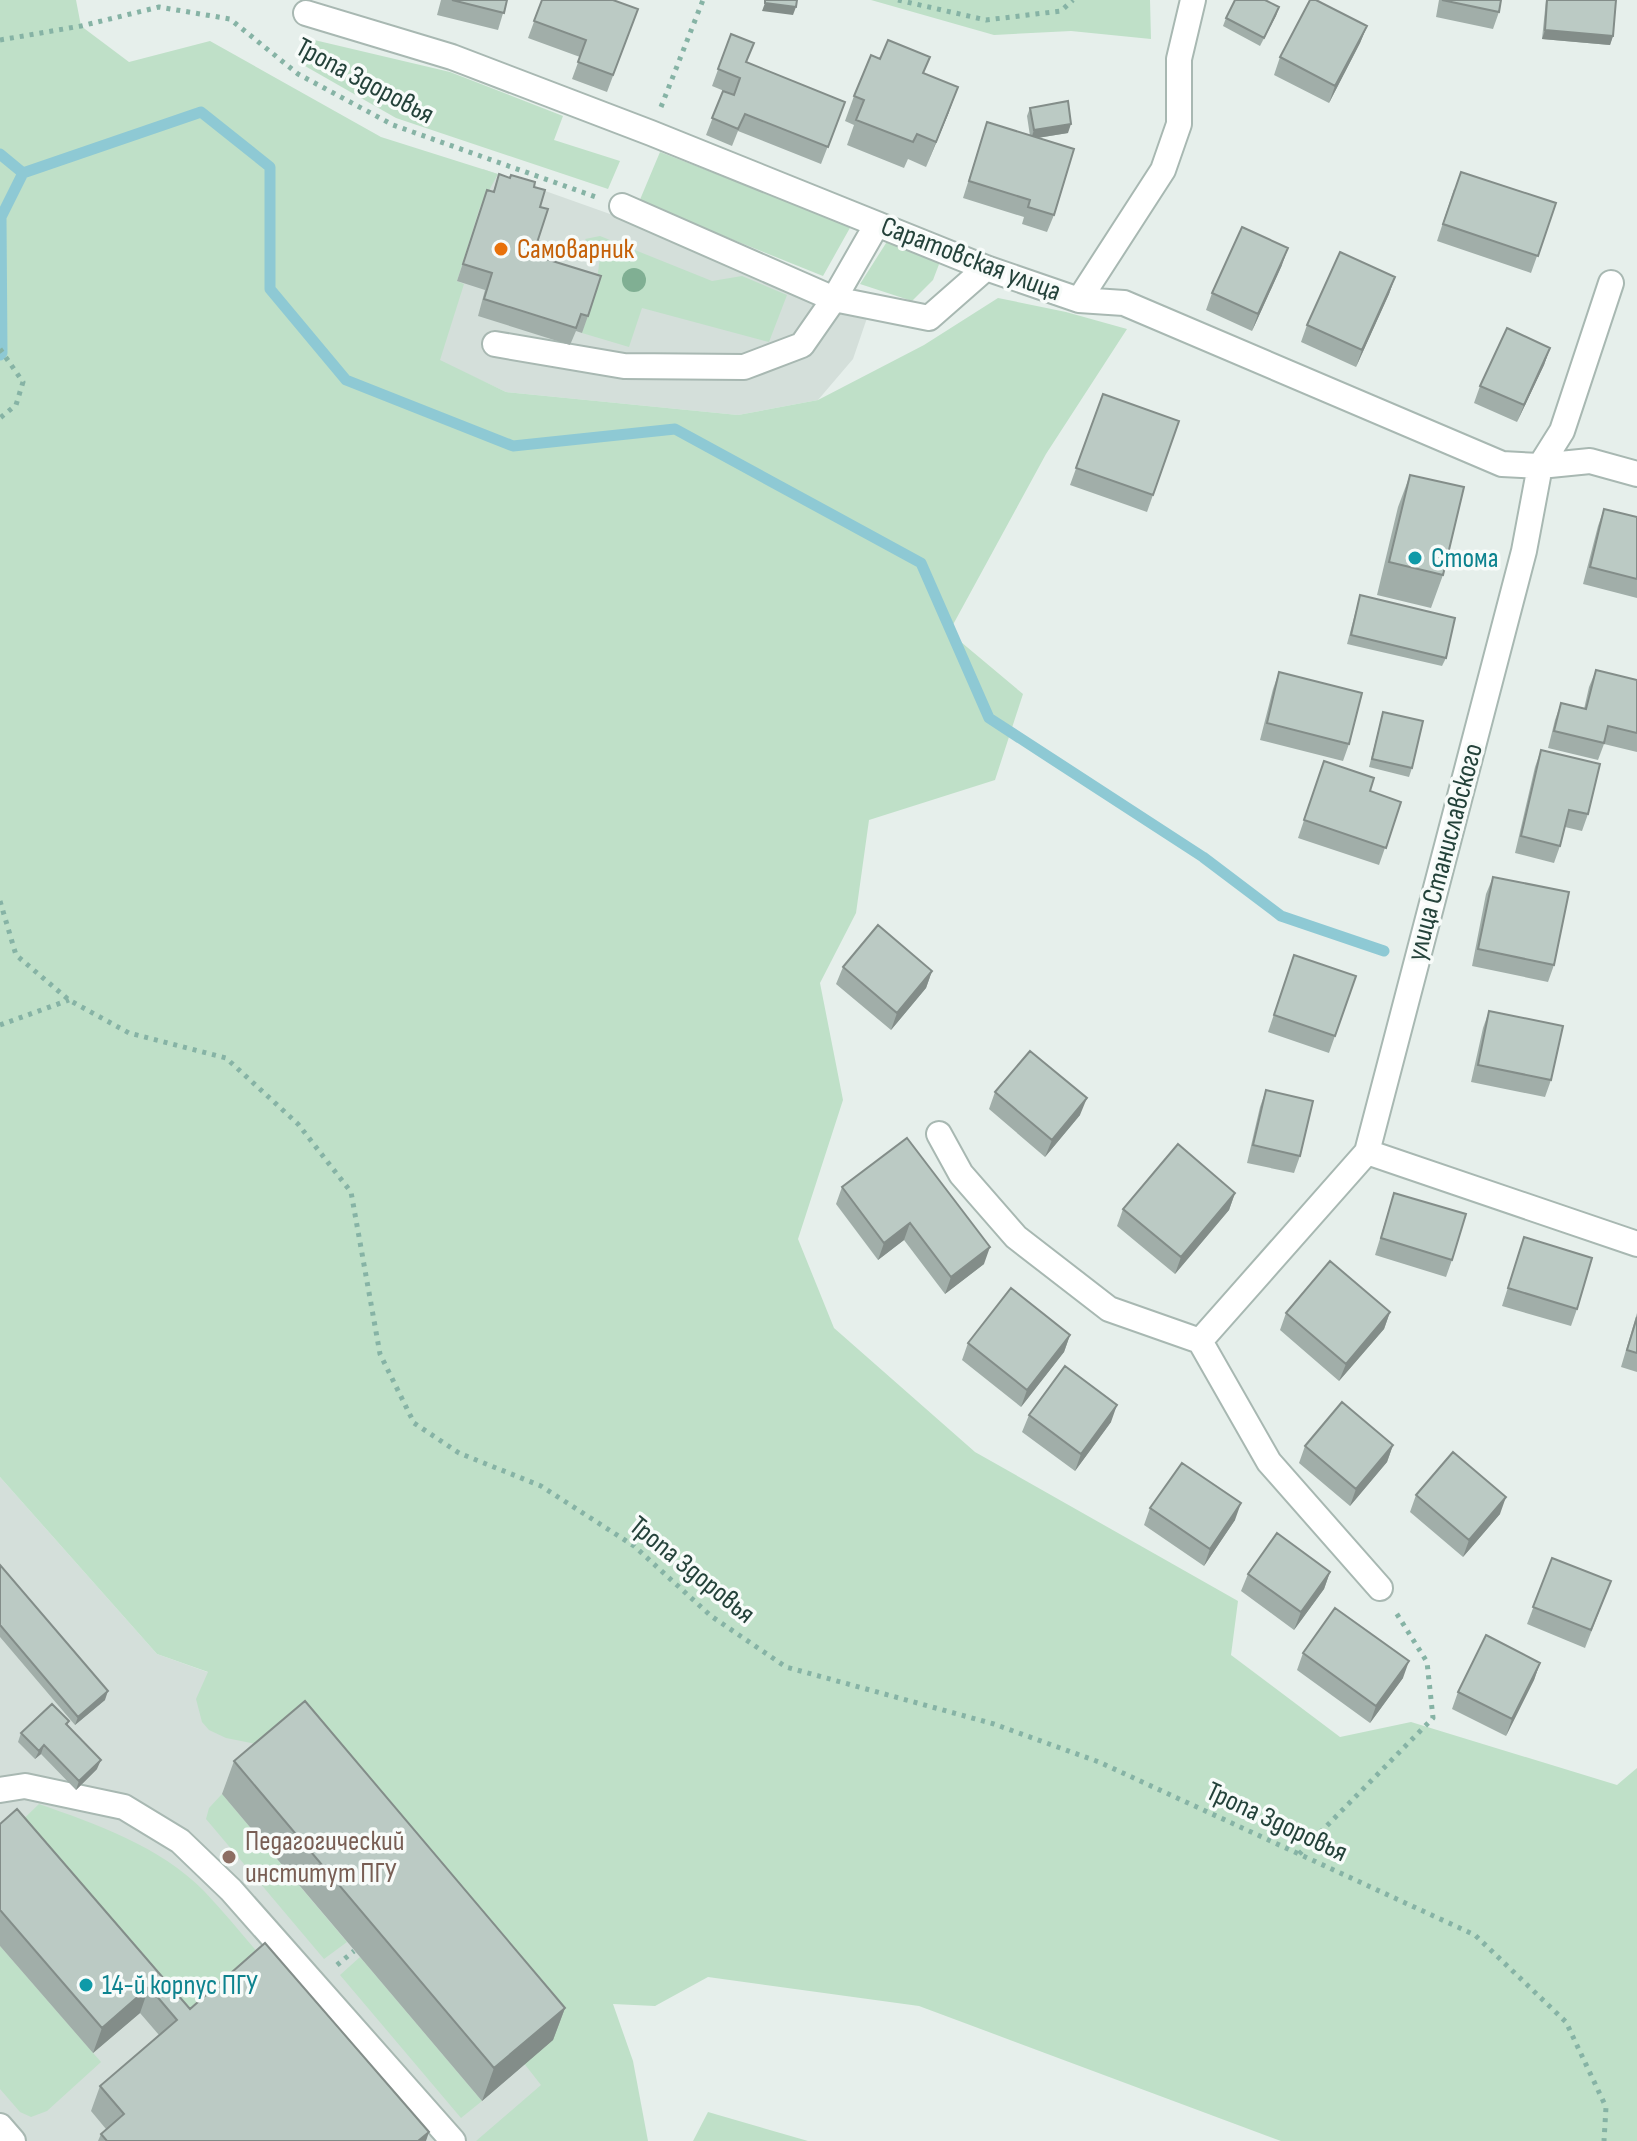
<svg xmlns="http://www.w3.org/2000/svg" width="1637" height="2141" font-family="'Sofia Sans Condensed',sans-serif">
<rect width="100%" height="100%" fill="#e6efeb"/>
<path fill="#d4dfda" d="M483,169l127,45 257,104 -14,41 -35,41 -80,15 -232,-23 -66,-31 -39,-64z
M0,1477l157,177 164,59 274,428h-595z"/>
<path fill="#bfe0c8" d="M0,0h76l5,26 48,36 81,-21 171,96 117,37 -18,33 -23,74 7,3 -24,76 66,32 232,23 80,-15 106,-55 74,-47 68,14 61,17 -81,125 -97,178 74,62 -28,86 -126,40 -13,93 -36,70 23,117 -45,139 36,89 141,124 263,149 -7,54 109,82 71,-15 206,63 20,-17v373h-356l-362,-135 -211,-29 -53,29 -42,-2 20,57 15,80h-172l65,-56 -265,-337 -50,-10 -17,-8 -7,-8 -6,-23 12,-27 -51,-18 -157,-177z
M871,0h279l1,39 -80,-8 -77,4z
M310,39l140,33 113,44 -9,24 66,21 -12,28 -212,-71 -91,-52z
M660,152l191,74 -28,50 -184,-74z
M600,236l112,45 30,-5 45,19 -18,47 -127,-34 -13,39 -47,-14 13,-40 5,-35 -15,-19z
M888,240l53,19 -8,21 -21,21 -52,-17z
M222,1794l125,148 -23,17 -118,-140 3,-11z
M39,1804c57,20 121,42 165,87 21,22 41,47 61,70l-84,73 -173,-200z
M0,1946l101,116 -54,49 -16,6 -11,-5 -20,-23z
M360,1957l122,144 -21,17 -121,-143z
M708,2112l100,29h-115z"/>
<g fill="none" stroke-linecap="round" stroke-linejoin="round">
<path stroke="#8ec9d4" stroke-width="11" d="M0,154l23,19
M0,355l2,-2 -1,-136 22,-44 178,-61 69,55v122l76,91 167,66 162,-17 246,134 68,155 214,139 78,59 103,35"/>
<g stroke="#a8b8b2" stroke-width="28">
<path id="minor" d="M306,13l146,44 199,76 335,135 93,32 45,3 378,161 38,2 50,-5 47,13
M622,206l212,93 95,19 57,-50
M1079,300l84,-130 16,-46v-65l14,-59
M495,344l129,22 120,1 58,-22 32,-46 43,-75
M939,1134l22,40 55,63 93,72 91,32 69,121 111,126
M1367,1152l270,92
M1200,1341l167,-189 157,-601 16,-85 22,-35 49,-148
M0,1790l25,-4 99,21 56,34 51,49 222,251
M0,2126l13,15"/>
</g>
<path stroke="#86b3a5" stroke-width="5" stroke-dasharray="4 6" stroke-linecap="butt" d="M898,0l88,20 75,-9 12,-11
M0,40l81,-14 78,-19 71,12 68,55 95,51 203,72
M661,107l42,-107
M0,349l23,33 -7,23 -16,13
M0,901l16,54 53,45 60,33 97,25 72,66 53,68 29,162 34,69 45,30 82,33 93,60 77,70 75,51 208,57 105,38 376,173 91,87 40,85 -2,34
M0,1025l69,-25
M1299,1854l134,-136 -6,-56 -32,-51
M337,1965l17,-14"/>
<use href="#minor" stroke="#fff" stroke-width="24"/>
</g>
<circle fill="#80af93" cx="634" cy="280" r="12"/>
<path fill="#a1aea9" d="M441,0h66l-9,30 -61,-15z
M542,0l96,9 -31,83 -35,-13 8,-22 -52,-19z
M1439,0h62l-2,12 -6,17 -57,-12z
M1546,0h70l-3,36 -3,9 -68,-6z
M1279,7l-19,39 -37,-20 3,-8z
M1367,26l-7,17 -31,60 -55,-28 6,-18z
M731,34l16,29 98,39 -24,62 -83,-33 -6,15 -26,-11 17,-44 11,4 -22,-9z
M924,73l25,39 -23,55 -18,-8 -4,9 -57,-23 7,-20 -9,-4 9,-25z
M1030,108l38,25 -31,5 17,77 -7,17 -25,-8 2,-7 -61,-19 24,-76 43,14 -3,-20z
M499,174l35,13 6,20 -7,48 55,61 -6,17 -6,-2 -6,14 -92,-29 7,-26 -28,-9 30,-91 6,2z
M1454,189l102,14 -25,70 -94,-32z
M1282,265l-30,66 -46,-21 6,-17z
M1395,277l-6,17 -33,73 -55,-25 6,-17z
M1550,348l-6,17 -27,57 -43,-19 6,-17z
M1103,394l76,27 -32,91 -77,-27z
M1410,475l33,100 -12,33 -54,-13 21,-88z
M1604,509l33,8v81l-54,-14 15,-58z
M1360,595l86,63 -4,8 -95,-22z
M1596,670l41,10v72l-33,-8 -6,16 -50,-12 7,-28 6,-17 23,6 5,-22z
M1279,672l70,72 -6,17 -83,-21 13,-51z
M1383,712l29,56 -3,9 -40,-10z
M1541,750l47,64 -6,17 -17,-4 -5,19 -6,17 -39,-10 20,-86z
M1324,761l46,30 31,11 -22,63 -81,-27z
M1493,877l61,88 -6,17 -76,-16 14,-72z
M1294,955l62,21 -27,77 -61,-21z
M843,967l89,4 -6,17 -35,42 -55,-46z
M1489,1011l62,69 -6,17 -74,-15 12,-54z
M1266,1090l34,66 -6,17 -47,-10 13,-56z
M995,1092l85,23 -35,42 -56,-48z
M907,1138l77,126 -39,30 -41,-54 -26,20 -42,-56 6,-17z
M1235,1193l-6,17 -54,64 -58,-48 6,-17z
M1394,1193l58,67 -6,17 -71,-22z
M1524,1237l53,72 -6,17 -69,-20z
M1390,1312l-6,17 -45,52 -59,-51 6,-17z
M1637,1313v59l-16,-5z
M1070,1335l-6,17 -43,55 -59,-47 6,-17z
M1029,1415l82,7 -36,49 -53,-39z
M1393,1445l-6,17 -37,44 -51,-43 6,-17z
M1416,1495l84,19 -37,43 -53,-45z
M1150,1508l85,12 -31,46 -60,-41z
M1552,1558l59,23 -26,67 -58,-24z
M0,1565l105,135 -30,25 -75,-88z
M1330,1572l-6,17 -30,41 -53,-39 7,-17z
M1303,1653l100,25 -33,45 -73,-53z
M1540,1663l-6,17 -28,56 -54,-27 6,-17z
M69,1721l-2,5 30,43 -21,21 -35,-36 -6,5 -17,-17 3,-9z
M234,1761l331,247 -12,32 -71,61 -260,-307z
M0,1824l190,185 236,132h-328l3,-7 5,-5 -15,-18 9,-25 59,-51 -19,-22 -47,40 -93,-107z"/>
<path fill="#838d89" d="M765,3l31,4 -3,8 -31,-4z
M1279,7l-3,9 -16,30 4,-8z
M1367,26l-7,17 -31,60 6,-17z
M1545,30l68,6 -3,9 -68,-6z
M958,87l-9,25 -23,55z
M1071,124l-3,9 -37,6 3,-9z
M1288,248l-6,17 -30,66 6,-17z
M1395,277l-6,17 -33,73 6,-17z
M1550,348l-6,17 -27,57 7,-17z
M932,971l-6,17 -35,42 6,-17z
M1087,1098l-7,17 -35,42 7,-17z
M1235,1193l-6,17 -54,64 6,-17z
M910,1223l-6,17 -26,20 6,-17z
M990,1247l-6,17 -39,30 6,-17z
M1390,1312l-6,17 -45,52 7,-17z
M1070,1335l-6,17 -43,55 6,-17z
M1117,1405l-6,17 -36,49 6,-17z
M1393,1445l-6,17 -37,44 6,-17z
M1506,1497l-6,17 -37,43 6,-17z
M1241,1503l-6,17 -31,46 6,-17z
M1330,1572l-6,17 -30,41 7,-18z
M1409,1661l-6,17 -33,45 6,-17z
M1540,1663l-6,17 -28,56 6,-17z
M108,1691l-3,9 -30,25 3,-8z
M44,1745l-3,9 -6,5 4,-8z
M101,1760l-4,9 -21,21 3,-9z
M149,1987l-9,26 -47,40 9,-25z
M565,2008l-12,32 -71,61 12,-33z
M429,2132l-3,9h-8z"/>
<path fill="#bbcac4" stroke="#838d89" stroke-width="2" d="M452,0h55l-3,13z
M542,0h71l25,9 -25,66 -35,-13 8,-22 -52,-19z
M765,0h32l-1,7 -31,-4z
M1235,0h30l14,7 -15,31 -38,-20z
M1310,0h6l51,26 -32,60 -55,-29z
M1442,0h59l-2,12z
M1547,0h69l-3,36 -68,-6z
M731,34l23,9 -8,19 99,40 -17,45 -83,-33 -7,15 -26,-11 11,-27 11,4 6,-17 -22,-9z
M888,40l42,17 -7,16 35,14 -22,55 -19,-8 -4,8 -57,-22 8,-20 -10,-4 17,-41 9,4z
M1068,101l3,23 -37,6 -4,-22z
M987,122l87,27 -20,66 -26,-8 2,-7 -61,-19z
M1461,172l95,31 -18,53 -95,-32z
M499,174l11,4 1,-3 24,7 -1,5 11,3 -5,17 8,2 -15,46 68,21 -13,40 -7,-2 -5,14 -92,-29 8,-26 -29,-9 24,-74 7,2z
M1242,227l46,21 -30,66 -46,-21z
M1340,252l55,25 -33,73 -55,-25z
M1507,328l43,20 -26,57 -44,-19z
M1103,394l76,27 -26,74 -77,-27z
M1410,475l54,12 -21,88 -54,-13z
M1604,509l33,8v62l-47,-12z
M1360,595l95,23 -9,40 -95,-23z
M1596,670l41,10v53l-29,-7 -4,17 -50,-12 7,-28 25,6z
M1279,672l83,21 -13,51 -82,-21z
M1383,712l40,9 -11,47 -40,-9z
M1541,750l59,14 -12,50 -19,-4 -9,36 -39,-10z
M1324,761l50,17 -4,13 31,11 -15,46 -82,-28z
M1493,877l76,15 -15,73 -76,-16z
M878,925l54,46 -35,42 -54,-46z
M1294,955l62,21 -21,60 -61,-21z
M1489,1011l74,15 -12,54 -73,-15z
M1030,1051l57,47 -35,42 -57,-48z
M1266,1090l47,11 -13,55 -47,-11z
M907,1138l83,109 -39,30 -41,-54 -26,20 -42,-56z
M1178,1144l57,49 -54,64 -58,-48z
M1394,1193l72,21 -14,46 -71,-22z
M1524,1237l68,21 -15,51 -69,-21z
M1330,1261l60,51 -44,52 -60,-51z
M1011,1288l59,47 -43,55 -59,-47z
M1637,1317v36l-10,-3z
M1065,1366l52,39 -36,49 -52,-39z
M1342,1402l51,43 -37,44 -51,-43z
M1453,1452l53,45 -37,43 -53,-45z
M1182,1463l59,40 -31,46 -60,-41z
M1277,1533l53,39 -29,40 -53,-38z
M1552,1558l59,23 -20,49 -58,-23z
M0,1565l108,126 -30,26 -78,-92z
M1335,1608l74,53 -33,45 -73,-53z
M1486,1635l54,28 -28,56 -54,-27z
M305,1701l260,307 -71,60 -260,-307z
M52,1704l17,17 -3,3 35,36 -22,21 -35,-36 -5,6 -18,-18z
M17,1809l173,200 75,-66 164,189 -11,9h-311l-6,-7 23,-20 -24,-28 77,-66 -28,-33 -47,41 -102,-118v-86z"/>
<circle fill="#e8710a" stroke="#f7fbf9" stroke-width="3" cx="501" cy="249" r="8"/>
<g fill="#0f9aa8" stroke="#f7fbf9" stroke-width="3">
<circle cx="1415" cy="558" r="8"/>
<circle cx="86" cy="1985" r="8"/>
</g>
<circle fill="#8d6e63" stroke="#f7fbf9" stroke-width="3" cx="229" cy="1857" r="8"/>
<g text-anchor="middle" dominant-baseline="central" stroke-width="7" stroke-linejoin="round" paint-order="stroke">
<g font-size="28" fill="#24423a" stroke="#f7fbf9">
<text transform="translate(365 81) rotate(28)">Тропа Здоровья</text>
<text transform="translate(971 259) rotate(21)">Саратовская улица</text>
<text transform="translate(1445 852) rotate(-75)">улица Станиславского</text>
<text transform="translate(692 1570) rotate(39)">Тропа Здоровья</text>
<text transform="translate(1277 1822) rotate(25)">Тропа Здоровья</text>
</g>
<g font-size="28" fill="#c56008" stroke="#f7fbf9" text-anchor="start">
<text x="517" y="249">Самоварник</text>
</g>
<g font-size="28" fill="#0d838f" stroke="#f7fbf9" text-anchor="start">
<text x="1431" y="558">Стома</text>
<text x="102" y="1985">14-й корпус ПГУ</text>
</g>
<g font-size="28" fill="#785e54" stroke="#f7fbf9" text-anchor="start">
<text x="245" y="1841">Педагогический<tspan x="245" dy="32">институт ПГУ</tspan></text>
</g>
</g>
</svg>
